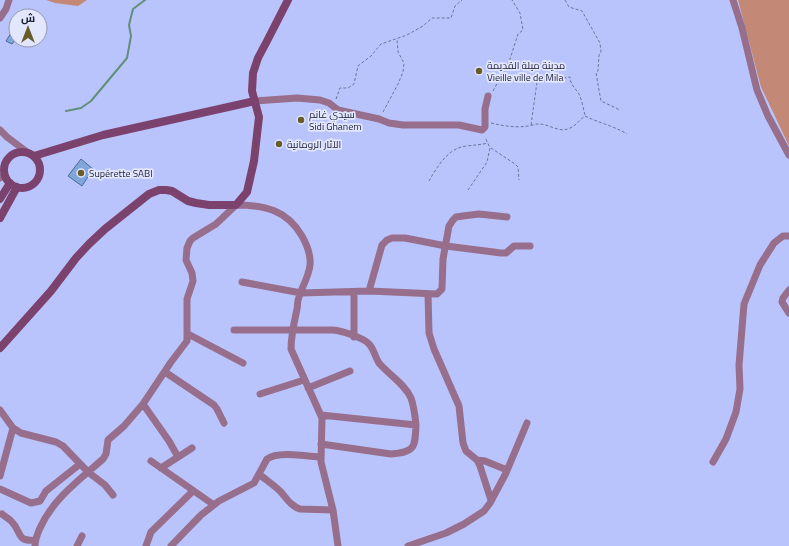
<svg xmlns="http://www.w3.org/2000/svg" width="789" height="546" font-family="'Titillium Web',Cairo,sans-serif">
<rect width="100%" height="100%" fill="#bac4fc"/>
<path fill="#c48877" d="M46,0h41l-9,6 -23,-3z
M738,0h51v146l-28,-59z"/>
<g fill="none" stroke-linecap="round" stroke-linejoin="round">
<path stroke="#61907a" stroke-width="2" d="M66,111l15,-3 10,-7 36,-43 4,-22 -2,-11 4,-16 12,-9"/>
</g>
<path fill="#80a6db" stroke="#4a6a96" d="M16,25v14l-4,5 -6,-3z
M81,159l12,10 -11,17 -14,-10z"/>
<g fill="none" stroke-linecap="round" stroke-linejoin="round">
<path stroke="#6d749a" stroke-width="1" stroke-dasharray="3 2" stroke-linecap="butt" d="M565,0l4,7 13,4 18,32 1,9 -2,3 -1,16 -2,2 5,28 19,9
M493,91l16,-29 9,-28 5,-4 -3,-17 -8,-13
M336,99l4,-11h8l6,-4 4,-18 13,-10 10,-12 26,-9 16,-9 9,-8h19l4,-12 7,-6
M383,112l15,-28 5,-12 1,-9 -6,-11 -1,-13
M491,123c12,3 25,5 37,3 3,0 6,-2 9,-2 12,-1 22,10 33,4 6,-2 10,-9 15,-12 14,7 29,10 42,18
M531,125l6,-43 33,-5c0,7 5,11 9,17 3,6 4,14 6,21
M491,148l24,16 3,3 1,13
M429,181c8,-14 19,-33 37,-35 8,-1 14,-1 22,-3
M468,190l19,-28 3,-14 -5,-11"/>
<path stroke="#976e8c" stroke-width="7" d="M733,0l9,28 15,62 11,26 21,39
M0,18l6,-9 3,-9
M255,101l42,-3 23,2 9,3 9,7 41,9 10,4 14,2h56l23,5 3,-3v-18l3,-13
M0,130l7,7 20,15
M0,178l5,-3
M242,282l59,11 68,-2 68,3 5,-5 1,-30 6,-33 4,-6 3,-3 7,-1 16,-2 28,3
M789,290l-6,8 -1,4 7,11
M369,291l13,-46 5,-5 5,-2h13l41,8 55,7h5l8,-7h16
M234,330h98c8,0 32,8 37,14 5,5 6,13 10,19 10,12 25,20 32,35 3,8 4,18 5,27l-95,-10
M188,334l55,29
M354,337v-45
M165,372l49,33 3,4 7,14
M308,388l42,-17
M260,394l44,-14
M143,404l26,37 9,16
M0,410l13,18 8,5 35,9 7,4 25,26 17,13 8,10
M321,444l70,10c24,-2 24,-6 25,-29
M477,460l8,1 22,9
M151,461l63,44
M713,462l13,-23 10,-27 4,-23 -1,-24 5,-61 16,-39 14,-22 9,-7h6
M161,468l31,-20
M259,474c7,6 15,11 22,18 6,7 10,14 19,17l33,1
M0,476l13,-48
M0,489l31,14 9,-2 6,-10 34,-27
M490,503l16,-30 21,-50
M2,514c3,3 8,5 10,8 10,10 4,20 23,18
M35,546c0,-7 2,-11 5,-18 13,-29 39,-48 63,-69l3,-5 2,-14 16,-14 19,-22 28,-42 16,-21v-42l6,-18 -1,-8 -6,-13 1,-12 3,-7 3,-3 23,-14 20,-19c29,0 51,5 66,31 5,9 9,19 8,29 -1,11 -8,22 -11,32 -2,4 -1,8 -2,12 -3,14 -6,27 -6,40l31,69 -1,44 12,48 5,36
M77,546l5,-10
M146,546l5,-14 42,-41
M171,546l30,-31 18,-14 35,-18 13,-24c11,-8 39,-3 53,-2
M408,546l38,-13 18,-9 20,-13 6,-8 1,-3 -11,-34 -3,-6 -11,-9 -3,-8 -4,-37 -25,-57 -5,-16 -1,-39"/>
<path stroke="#7c426e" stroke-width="8" d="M4 170a18 18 0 1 1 36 0a18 18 0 1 1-36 0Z
M34,156l69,-21 152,-34
M0,199l10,-16
M0,218l17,-31
M0,348l51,-57 25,-33 13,-14 16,-15 44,-35 10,-4h7l6,1 16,10 8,2 13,2h27l11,-13 7,-31 5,-44 -7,-26 1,-18 5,-15 9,-17 21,-41"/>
</g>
<g fill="#685c29" stroke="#e2e7fe" stroke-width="1.5">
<circle cx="479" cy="71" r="4"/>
<circle cx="301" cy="120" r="4"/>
<circle cx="279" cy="144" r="4"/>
<circle cx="81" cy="173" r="4"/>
</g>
<g text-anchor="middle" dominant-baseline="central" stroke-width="3.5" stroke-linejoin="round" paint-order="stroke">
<g font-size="10" fill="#1d2035" stroke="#e2e7fe" text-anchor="start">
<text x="487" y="65">مدينة ميلة القديمة<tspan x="487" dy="12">Vieille ville de Mila</tspan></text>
<text x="309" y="114">سيدي غانم<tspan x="309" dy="12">Sidi Ghanem</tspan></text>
<text x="287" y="144">الآثار الرومانية</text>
<text x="89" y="173">Supérette SABI</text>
</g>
</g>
<g transform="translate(28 28)"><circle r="19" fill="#e2e7fe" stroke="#9397ae"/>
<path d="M0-3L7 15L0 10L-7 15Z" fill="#685c29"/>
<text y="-6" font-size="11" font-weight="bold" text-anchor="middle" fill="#1d2035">ش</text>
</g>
</svg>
